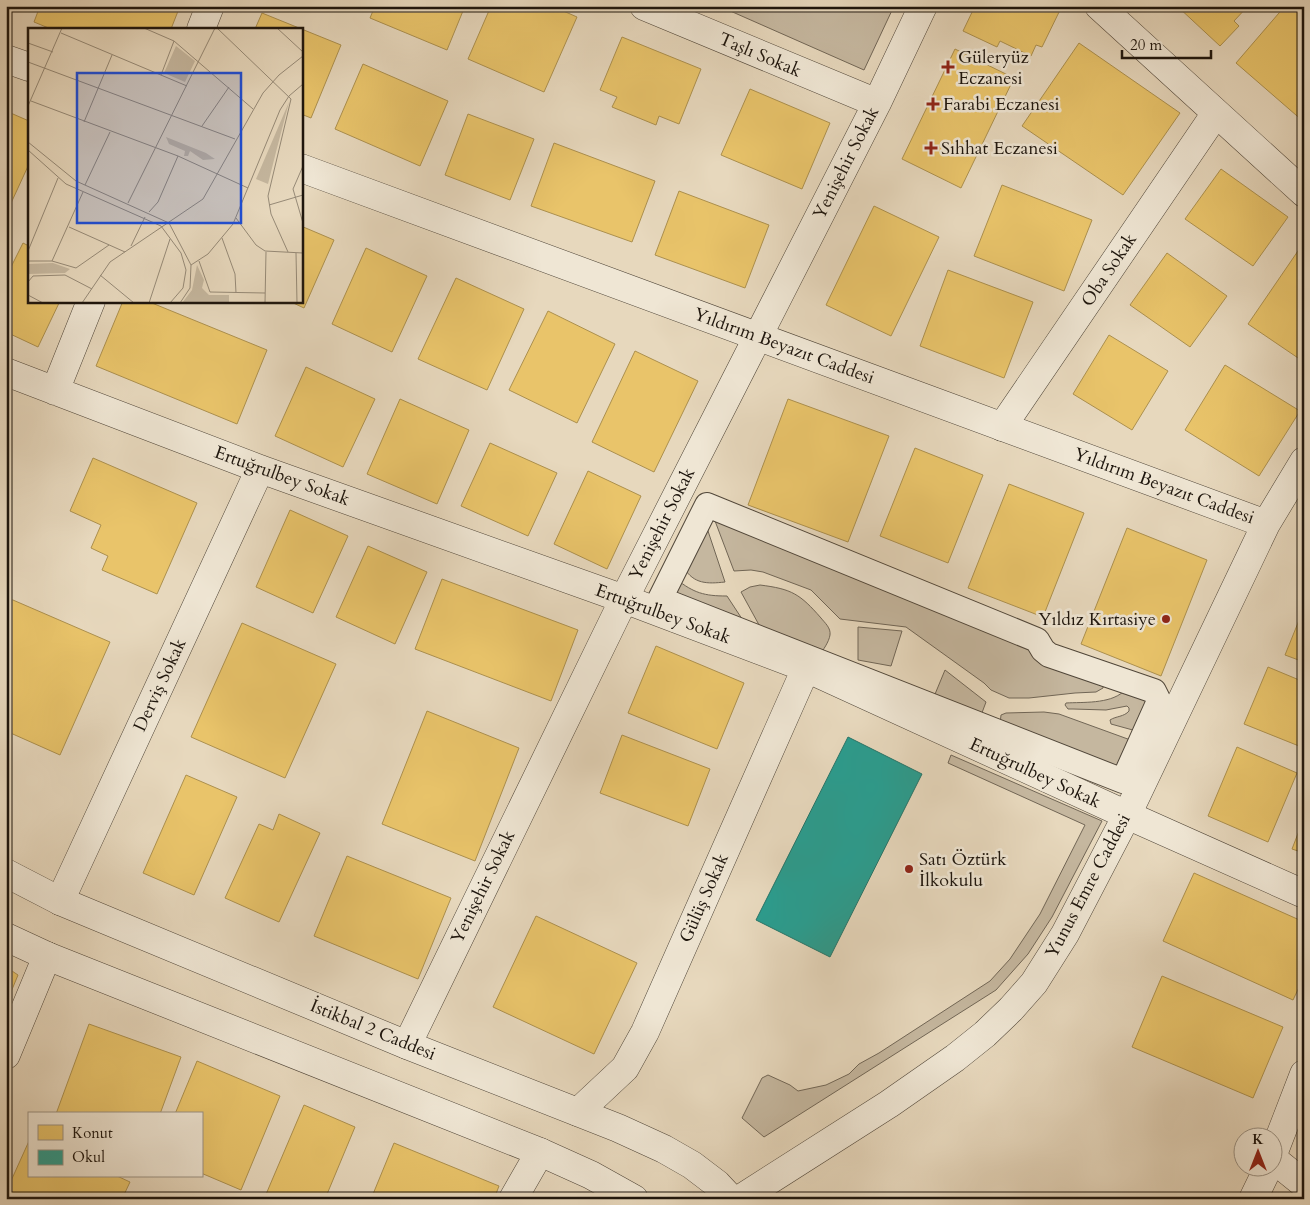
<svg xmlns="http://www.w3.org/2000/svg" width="1310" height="1205" font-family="Cardo,serif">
<rect width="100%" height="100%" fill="#e7d8bd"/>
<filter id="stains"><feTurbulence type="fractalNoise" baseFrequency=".004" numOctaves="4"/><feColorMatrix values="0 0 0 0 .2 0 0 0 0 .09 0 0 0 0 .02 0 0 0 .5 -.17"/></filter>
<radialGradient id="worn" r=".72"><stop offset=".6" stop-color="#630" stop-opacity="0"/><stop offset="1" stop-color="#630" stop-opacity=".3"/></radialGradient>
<path fill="#c5b79f" stroke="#716656" d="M719,6h175l-30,64z
M712,513l392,169 -1,6 -7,4 -21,1 -46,5h-20l-18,-8 -7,-7 -78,-56 -66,-8 -29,-29 -48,-18 -12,-2 -17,1z
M704,519l21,63c-18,2 -31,2 -41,-14z
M676,579c18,14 28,17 51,17l21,32 -82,-30z
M760,585c32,4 40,9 61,33 4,5 10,10 9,17 -1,7 -7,15 -11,21l-55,-22 -23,-42 9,-5z
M858,627l44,4 -11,35 -33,-6z
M945,670l41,32 -6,16 -47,-19z
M1123,692l27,4 -10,36 -29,-8 -1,-4c6,-4 14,-3 19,-9v-3l-2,-2 -21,4 -33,-1h-5l-3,-4 1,-2c17,-1 43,1 57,-11z
M1044,712l15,2 77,28 -14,34 -122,-52 1,-9 5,-2z
M951,755l151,66 -50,96 -24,37 -32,36 -232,147 -22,-19 20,-40 6,-3 22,10 8,6 28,-6 23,-11 10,-10 20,-11 111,-72 20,-22 30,-45 45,-89 -137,-62z"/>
<path fill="#e9c46a" stroke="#ac904e" d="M40,6h140l-9,23h-120l-17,-7z
M375,6h90l-18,44 -77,-32z
M491,6h61l25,11 -33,75 -76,-33z
M975,6h87l-20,41 -6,-2 -5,11 -31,-15 -3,6 -34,-16z
M1177,6h71l-14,15 5,5 -19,20z
M1285,6h7l12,10v106l-68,-59z
M262,13l79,32 -30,73 -10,-4v-85h-46z
M622,37l79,32 -22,55 -20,-8 -3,9 -44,-18 5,-10 -17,-7z
M1079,43l101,70 -57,82 -101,-69z
M955,49l59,29 -53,110 -59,-29z
M363,64l85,37 -28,65 -85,-37z
M750,89l80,34 -28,66 -81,-34z
M6,111l23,10v43l-23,50z
M468,114l66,25 -24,61 -65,-25z
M554,143l101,38 -23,61 -101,-36z
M1221,169l67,48 -35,49 -68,-47z
M1002,185l90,35 -28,71 -90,-35z
M679,191l90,34 -24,63 -90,-33z
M874,206l65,31 -48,99 -65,-31z
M301,226l33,14 -30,68 -15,-7h12z
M23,243l6,3v55h31l-22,46 -32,-15v-55z
M366,248l61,28 -35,76 -60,-28z
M1300,248l4,3v111l-56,-38z
M1167,253l60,43 -37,51 -60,-42z
M948,270l85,32 -29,76 -84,-32z
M456,278l68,31 -37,81 -69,-31z
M123,301h24l120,49 -30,74 -141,-58z
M548,311l67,33 -38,79 -68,-33z
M1109,335l59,36 -36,59 -59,-36z
M635,351l63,30 -44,91 -62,-30z
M1225,365l75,46 -41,65 -74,-46z
M306,367l69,32 -32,68 -68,-31z
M400,399l69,31 -32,74 -70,-30z
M788,399l101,37 -41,106 -100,-37z
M490,443l67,30 -29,63 -67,-30z
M915,448l68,27 -35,88 -68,-27z
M93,458l104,45 -40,91 -55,-24 6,-14 -17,-8 10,-23 -31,-14z
M588,471l53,25 -34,73 -53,-25z
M1009,484l75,29 -41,104 -75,-29z
M290,510l58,26 -35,77 -57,-26z
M1127,528l80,32 -46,116 -80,-32z
M368,546l59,26 -32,72 -59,-27z
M442,579l136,51 -27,71 -136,-52z
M6,597l104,45 -50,113 -54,-24z
M1304,608v54l-19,-7z
M242,623l94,41 -51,114 -94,-41z
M656,646l88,37 -27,66 -89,-36z
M1268,667l36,15v66l-60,-24z
M427,711l92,37 -44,113 -93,-37z
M622,735l88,34 -22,57 -88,-33z
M1237,747l60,26 -29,69 -60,-26z
M186,775l51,22 -43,98 -51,-22z
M279,814l41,19 -41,89 -54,-24 34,-74 14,6z
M1304,818v35l-12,-4z
M347,856l104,42 -33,81 -104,-43z
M1194,873l110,49v55l-11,23 -130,-59z
M536,916l101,47 -43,91 -101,-47z
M6,967l12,8 -12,29z
M1162,976l121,51 -30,71 -121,-51z
M89,1024l92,33 -21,57h-104z
M197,1061l83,35 -39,94 -40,-17v-59h-26z
M304,1105l51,22 -30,72h-61z
M29,1141v35h88l13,6 -8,17h-116v-7z
M394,1143l105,43 -5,13h-123z"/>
<path fill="#2a9d8f" stroke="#267468" d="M848,737l74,37 -92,183 -74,-37z"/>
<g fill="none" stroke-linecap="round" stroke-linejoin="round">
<g stroke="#504639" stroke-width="26">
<path id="pedestrian" d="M707,505l330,135 6,10 6,5 105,36 5,10 -36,80 -463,-182z"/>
</g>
<g stroke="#504639" stroke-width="29">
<path id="minor" d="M644,6l233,97
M1099,6l205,187
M201,29l9,-23
M6,372l254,97 364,130 182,69 321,147 177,79
M55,391l36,-90
M1002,427l214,-314
M60,901l200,-432
M407,1045l217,-446 253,-496 46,-97
M6,1055l41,-99
M578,1112l47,-44 20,-36 161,-364
M1272,1157l32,-83
M513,1199l27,-47
M1253,1199l15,-31"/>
</g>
<g stroke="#504639" stroke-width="29">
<path id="tertiary" d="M6,59l23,8
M301,168l965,356
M6,873l54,28 347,144 211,83 46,21 28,16 25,19 14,15
M6,937l41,19 493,196 51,23 43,24
M1272,1158l32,26
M740,1199l149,-95 66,-46 30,-24 26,-25 23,-26 31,-49 62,-119 139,-291 38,-63"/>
</g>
<use href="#pedestrian" stroke="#efe6d4" stroke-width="24"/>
<use href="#minor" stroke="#efe6d4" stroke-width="28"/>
<use href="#tertiary" stroke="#efe6d4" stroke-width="28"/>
</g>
<g fill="#8f2418" stroke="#efe6d4" stroke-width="2">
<path d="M945.5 59.5h5v5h5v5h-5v5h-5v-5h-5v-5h5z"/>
<path d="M930.5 96.5h5v5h5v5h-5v5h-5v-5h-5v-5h5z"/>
<path d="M928.5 140.5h5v5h5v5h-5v5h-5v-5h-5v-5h5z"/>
<circle cx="1166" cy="619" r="5"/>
<circle cx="909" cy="869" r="5"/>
</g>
<g text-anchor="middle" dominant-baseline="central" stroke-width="5" stroke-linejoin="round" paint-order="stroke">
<g font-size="18" fill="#1d150d" stroke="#efe6d4">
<text transform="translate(760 55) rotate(23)">Taşlı Sokak</text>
<text transform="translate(846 163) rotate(-63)">Yenişehir Sokak</text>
<text transform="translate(1109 270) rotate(-56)">Oba Sokak</text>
<text transform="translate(784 346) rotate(20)">Yıldırım Beyazıt Caddesi</text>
<text transform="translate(282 476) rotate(20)">Ertuğrulbey Sokak</text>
<text transform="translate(1164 486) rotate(20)">Yıldırım Beyazıt Caddesi</text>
<text transform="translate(662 524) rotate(-63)">Yenişehir Sokak</text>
<text transform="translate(663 614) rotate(20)">Ertuğrulbey Sokak</text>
<text transform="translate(160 685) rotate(-65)">Derviş Sokak</text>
<text transform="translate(1035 773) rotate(25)">Ertuğrulbey Sokak</text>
<text transform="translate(1088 886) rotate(-62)">Yunus Emre Caddesi</text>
<text transform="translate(483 887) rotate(-64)">Yenişehir Sokak</text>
<text transform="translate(704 898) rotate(-66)">Gülüş Sokak</text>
<text transform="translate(373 1030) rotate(22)">İstikbal 2 Caddesi</text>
</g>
<g font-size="18" fill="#1d150d" stroke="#efe6d4" text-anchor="start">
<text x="958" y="57">Güleryüz<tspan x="958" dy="21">Eczanesi</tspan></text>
<text x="943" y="104">Farabi Eczanesi</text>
<text x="941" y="148">Sıhhat Eczanesi</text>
<text x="1156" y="619" text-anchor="end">Yıldız Kırtasiye</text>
<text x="919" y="859">Satı Öztürk<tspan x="919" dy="21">İlkokulu</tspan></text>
</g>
</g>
<g transform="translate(28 28)">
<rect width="275" height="275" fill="#e7d8bd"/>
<path d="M148,18l19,15 -10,21 -21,-9zM261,74l-13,50 -8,32 -12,-5zM138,109l40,16 9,6 -12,1 -13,-9 -2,5h-4l1,-5 -16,-7zM25,235l17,6 -5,4 -37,1v-10zM169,237l7,15 -2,8 7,7h20v8h-47l10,-13z" fill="#c5b79f"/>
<path fill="none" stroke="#968a77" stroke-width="1" d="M116,0l30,13 79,68M189,0l74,71 -23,97 3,18 17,38M249,0l26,24M33,5l126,53M0,15l25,9M0,34l207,77M133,47l13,-34M3,73l147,55 70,32M0,78l34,-78M56,94l28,-67M174,98l27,-39M0,114l48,39 93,42 22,42 -1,23 -10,15M0,122l38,34 95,42 20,27 5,17 -3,18 -13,15M275,138l-10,23 10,34M57,157l25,-53M100,175l87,-175M241,177l34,-10M121,184l9,-10 20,-46M208,190l20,27 9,6 38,2M41,199l56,25M194,210l13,36 1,19M103,218l14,-29M0,223l30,-73M268,225l1,50M0,233h24l24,7 33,-23M24,233l31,-69M171,233l11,31 55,1M163,237l17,-11 25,-30 47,-114 9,-14 14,-12M72,247l34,28M0,254l5,-6 32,-1 27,14M0,267l15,8M54,275l28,-41 93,-63 60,-106 16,-18 24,-19M121,275l21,-64M237,275l1,-51"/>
<path fill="#1d4ed8" fill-opacity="0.15" stroke="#1d4ed8" stroke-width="2.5" d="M49,45h164v150h-164z"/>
<rect width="275" height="275" fill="none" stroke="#1d150d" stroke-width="2.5"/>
</g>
<rect width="1310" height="1205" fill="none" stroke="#e7d8bd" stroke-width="25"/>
<rect x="8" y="8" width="1295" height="1190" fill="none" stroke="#1d150d" stroke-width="2.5"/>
<rect x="12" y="12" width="1285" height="1180" fill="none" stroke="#1d150d"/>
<rect x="28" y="1112" width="175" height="65" fill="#efe6d4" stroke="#9b9284"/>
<rect x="38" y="1125" width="25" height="15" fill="#e9c46a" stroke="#9b9284"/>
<text x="72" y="1138" font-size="15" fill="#1d150d">Konut</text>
<rect x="38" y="1150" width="25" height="15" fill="#2a9d8f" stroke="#9b9284"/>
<text x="72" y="1162" font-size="15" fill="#1d150d">Okul</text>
<g transform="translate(1258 1152)"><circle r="24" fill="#efe6d4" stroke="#9b9284"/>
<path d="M0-4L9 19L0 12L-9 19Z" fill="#8f2418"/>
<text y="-8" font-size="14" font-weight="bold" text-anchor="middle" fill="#1d150d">K</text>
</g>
<path d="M1122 50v8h89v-8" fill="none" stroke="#1d150d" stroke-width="2.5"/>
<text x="1130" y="50" font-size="15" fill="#1d150d" stroke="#efe6d4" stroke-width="4" paint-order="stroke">20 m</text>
<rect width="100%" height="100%" filter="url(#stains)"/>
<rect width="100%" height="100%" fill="url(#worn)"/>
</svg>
